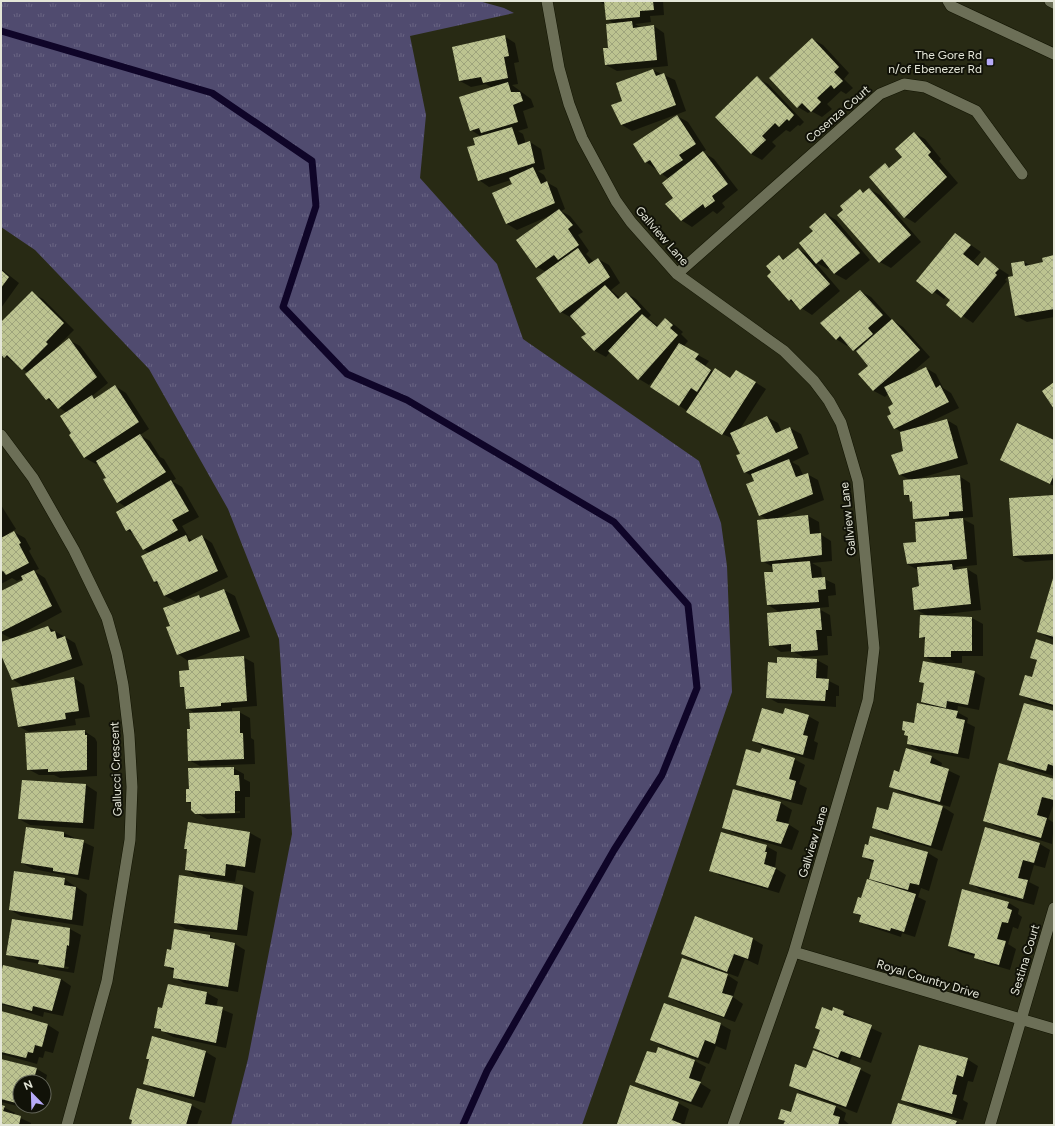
<svg xmlns="http://www.w3.org/2000/svg" width="1055" height="1126" font-family="Figtree,sans-serif">
<defs>
<pattern id="park-tufts" width="24" height="20" patternUnits="userSpaceOnUse"><rect width="24" height="20" fill="#504b6f"/><path d="M3 7l-1-3M5 7V3M7 7l1-3M15 17l-1-3M17 17v-4M19 17l1-3" fill="none" stroke="#696583"/></pattern>
<pattern id="building-cross-hatch" width="8" height="8" patternUnits="userSpaceOnUse"><rect width="8" height="8" fill="#bcc390"/><path d="M0 0l8 8M0 8l8-8" fill="none" stroke="#9ea47c"/></pattern>
</defs>
<rect width="100%" height="100%" fill="#282a14"/>
<path fill="url(#park-tufts)" d="M1,1h478l25,7 10,5 -104,23 16,79 -6,63 77,86 26,75 176,122 22,62 6,43 5,126 -72,211 -78,222h-351l17,-66 44,-225 -13,-195 -51,-130 -79,-140 -114,-119 -34,-23z"/>
<path fill="#0007" fill-rule="evenodd" d="M599,1h64l1,14 -14,1 1,6 -16,2 7,4 12,-2 10,7 4,33 -51,5 -11,-6 9,-41 -8,-5 -2,-14z
M504,36l11,7 4,19 -5,1 4,21 -6,1 19,14 3,8 -11,4 5,17 -10,3 5,3 3,10 4,-2 11,7 4,20 -7,2 6,4 4,8 9,5 8,21 -4,2 9,5 13,16 -5,3 11,16 -3,3 8,8 4,-3 11,6 11,18 -9,7 9,8 6,-5 10,6 15,16 -3,3 11,9 7,-8 10,7 7,6 -2,2 7,7 -5,6 26,14 -4,5 9,6 17,7 16,-2 19,12 -26,40 27,-12 11,6 4,9 8,-4 11,6 8,20 -17,8 7,4 4,9 4,-1 11,6 6,20 -46,18 30,-2 11,6 1,12 11,7 1,20 -20,2 9,5 1,10 13,6 1,11 -8,1 1,11 -12,1 13,7 2,21h-5l1,19 -25,2 -11,-6 -11,1 -11,-7 11,-32 -13,-8 6,-32 -1,-6 -11,-6 6,-41 -8,-5 -4,-33 -3,-5 -8,-5 -4,-18 -7,-15 -12,-5 -71,-47 5,-10 -7,8 -10,-6 -29,-27 -4,5 -11,-6 -12,-14 4,-3 -15,-16 -11,-6 -15,-40 -9,-5 12,-51 -32,14 -10,-6 6,-40 -2,-4 -22,7 -10,-7 -2,-35 5,-8 -11,-7 21,-42 -6,-4 -15,3 -11,-6z
M812,39l11,6 26,28 -5,6 9,9 -7,6 -5,-3 -14,13 5,5 -10,8 -11,-6 -3,2 -10,-6z
M653,70l22,10 11,31 -54,20 -10,-6 -10,-20 12,-3z
M757,78l11,6 36,38 -4,4 -2,-1 -8,7 -4,-2 -14,12 4,4 -14,14 -11,-6z
M677,116l11,6 18,28 -3,2 11,7 24,31 -16,13 3,4 -8,7 -4,-3 -21,16 -11,-7 -12,-41 -23,-17z
M914,133l11,6 16,20 -2,2 19,22 -43,40 -10,-6 -20,-52 6,3 13,-11z
M869,189l11,6 41,47 -30,26 -11,-6 -41,-47 21,-25 5,3z
M826,214l10,6 34,40 -24,20 -11,-6 -5,-7 -2,2 -13,-7 25,29 -28,24 -23,-15 -17,-28 7,-16 6,4 13,-11 13,7 3,-25z
M955,234l26,18 -8,9 7,5 5,-7 24,16 -4,5 2,1 -34,42 -26,-18 5,-5 -5,-5 -3,4 -27,-19z
M1054,256v61l-27,5 -11,-6 8,-54 7,4 13,-3z
M1,269l18,14 -18,25z
M860,291l11,6 21,23 11,7 27,30 -22,19 18,-8 10,6 7,14 8,5 8,15 -35,17 23,-5 10,6 11,38 -51,15 42,-3 11,7 3,34 -12,1 13,7 3,40 -22,2 5,3 7,-1 10,6 4,35 -53,6 44,2 11,6v32h-21v7h-26l-11,-7 1,-16 -6,-3 8,-21 -13,-7 5,-22 -2,-17 -11,-6 10,-21 4,-21 -7,-4 -1,-15 -2,-2 -1,-3 -5,-4 5,-14 -11,-6 6,-22 -4,-20 -6,-4 -3,-14 2,-9 -5,-12 -4,4 -11,-6 -14,-17 9,-8 -10,-12 -11,-10 -1,2 -11,-7z
M32,293l11,6 31,31 -19,19 1,2 13,-11 11,6 28,37 -16,13 4,3 19,-13 11,7 23,36 -9,6 10,6 10,16 4,2 12,20 -4,2 10,6 17,30 -17,9 6,10 -1,1 6,4 9,-5 10,7 16,34 -52,25 -11,-6 -5,-11 -6,-3 -4,-29 -7,-4 -8,-14 -8,-5 -1,-23 -8,-5 -10,-24 -10,-16 -2,2 -11,-6 -15,-23 3,-1 -6,-21 -20,-14 -19,-26 -27,-20v-29z
M1054,441v45l-53,-26z
M1054,496v64l-29,2 -11,-6z
M1,505l15,24 -7,4 1,2 4,-3 11,6 6,11 -2,2 10,18 -5,2 11,7 17,34 -50,27 36,-12 27,16 8,22 -60,21 -11,-7 -11,-28v-8l11,-4 -11,-6v-41l23,-12 -1,-2 -6,3 -5,-3 -11,6z
M1054,577v63l-16,-8z
M224,590l11,6 15,41 -62,24 -10,-7 -7,-28 28,-30 4,2z
M1054,646v61l-23,-6 -10,-7 12,-16 5,-17 -6,-3z
M243,657l11,6 3,43 -25,2v4h7l11,6 1,20 3,2 1,24 -55,2 -11,-6 2,-30 5,-16 -9,-6 -2,-19 -4,-2 9,-16z
M778,658l39,2 11,6 -1,14 12,6v10h-3v11l-58,-4 -11,-6 11,-33z
M974,672l11,6 -6,32 -21,-4 -1,6 11,6 -1,5 8,4 -6,32 -50,-9 -11,-6 1,-8 -6,-6 11,-5 14,-19 -6,-4 3,-18 -5,-3z
M74,678l10,7 6,32 -15,2 1,6 -47,7 -11,-6z
M1054,712v64l-35,-10 -11,-6z
M784,716h24l11,6 -5,19 4,2 -4,17 -50,-13 -10,-6z
M84,731l11,7 2,4v34l-37,2 -6,-3h-15l-11,-6z
M761,754l33,5 11,6 -6,19 8,4 -5,17 -54,-14 -11,-7z
M932,757l10,6 -1,4 19,9 -10,31 -49,-15 -11,-6 10,-13z
M233,768l11,6v5l6,3v15h-5v21l-38,1 -11,-6 -4,-9 -5,-2zM240,811v2l-39,2v-3z
M23,781l63,4 11,7 -3,37 -64,-4 -11,-6z
M1054,781v22l-6,16 6,4 -2,21 -57,-18 -11,-6z
M734,790l47,13 11,7 -4,14 11,7 -7,19 -58,-17 -11,-6z
M894,793l49,14 11,7 -12,37 -58,-17 -10,-6 14,-16z
M27,828l37,5 30,14 -5,33 -56,-11 -11,-6z
M250,833l11,6 -6,34 -18,-3 -2,12 -38,-6 -11,-6 2,-20 -3,-2z
M1040,844l10,6 -5,18 -11,-3 -5,17 10,5 -5,18 -53,-15 -11,-7z
M766,846l11,6 -2,16 11,7 -7,18 -58,-17 -11,-6z
M928,853l10,6 -9,32 -8,-3 -3,9 8,4 -11,36 -13,-4 -1,4 -30,-10 -11,-6 2,-4 -8,-4 8,-14 15,-17 -7,-4 4,-15 -11,-6z
M180,876l63,10 11,6 -7,44 -61,-7 -11,-6z
M64,879l23,15 -4,32 -62,-10 -11,-6z
M1009,903l10,6 -1,5 4,3 -4,12 -5,-2 -5,17 8,5 -6,21 -24,-7 -11,-7 -15,-4 -11,-6z
M70,929l11,6 -7,38 -24,-4 -9,-5 -23,-4 -10,-6zM45,964l24,3 -1,2 -21,-3z
M175,931l35,5 7,4 18,4 10,6 -7,42 -54,-9 -10,-6 1,-6 -9,-5 5,-15z
M753,939l10,6 -5,20 -13,-6 -7,18 -46,-17 -10,-6z
M38,973l23,6 10,7 -8,30 -19,-4 -1,5 -42,-13v-26l36,-3z
M726,974l12,8 -5,15 10,7 -8,18 -55,-19 -11,-6z
M168,985l39,8 11,6 -2,8 17,7 -7,34 -53,-11 -18,-10 8,-18z
M1,1012l47,13 11,7 -6,21 -8,-2 -2,7 -4,-1 -2,7 -36,-10z
M843,1012l11,6 -1,2 29,13 -11,30 -19,-7 -3,8 22,11 -14,38 -56,-21 -11,-6 17,-17 18,-15 -11,-6 7,-18 -5,-2 17,-15z
M720,1024l11,6 -5,20 -10,-4 -7,18 -47,-18 -11,-6z
M658,1048l37,13 11,6 -6,16 11,7 -9,18 -55,-20 -10,-7 19,-26z
M206,1052l10,6 -11,45 -51,-14 -10,-6 5,-23 -2,-2z
M967,1059l11,7 -5,16 -5,-1 -5,19 5,3 -5,17 -50,-14 -11,-7z
M1,1060l36,9 10,6 -3,13v-6h-24v24h19l-1,5 -37,-9z
M798,1095l38,12 10,6 -2,7 6,5h-66l1,-3 -6,-4 13,-4z
M678,1103l11,6 -5,16 -65,-1z
M191,1105l11,6 -5,14h-65l1,-4 -3,-2z
M1,1106l14,7 -1,2 17,8v2h-30z
M956,1122l6,3h-70z"/>
<g fill="none" stroke-linecap="round" stroke-linejoin="round">
<path stroke="#0f0528" stroke-width="7" d="M1,31l211,62 100,68 4,45 -33,101 64,67 60,26 207,122 74,83 9,83 -35,87 -48,75 -127,221 -24,54"/>
</g>
<path fill="url(#building-cross-hatch)" d="M604,1h49l1,9 -14,1v6l-34,3z
M632,21l1,7 21,-3 3,35 -52,5 -2,-17h5l-2,-24z
M505,35l4,21 -5,1 4,21 -25,5 -2,-6 -22,4 -7,-34z
M812,38l27,29 -5,5 9,9 -9,8 -3,-4 -14,13 4,4 -10,10 -9,-9 -5,5 -28,-30z
M653,69l3,7 8,-3 12,32 -55,20 -10,-20 11,-4 -6,-18z
M757,76l37,39 -5,6 -2,-2 -8,8 -4,-4 -13,13 4,4 -15,14 -36,-37z
M508,82l3,10h9l3,9 -10,4 5,17 -37,11 -2,-5 -9,3 -11,-34z
M677,115l19,29 -17,11 4,5 -23,15 -10,-15 -5,3 -12,-19z
M512,127l6,18 12,-4 5,22 -57,18 -11,-34 8,-2 -2,-7z
M914,132l17,20 -3,3 19,22 -43,41 -35,-41 16,-14 4,5 13,-11 -7,-8z
M703,151l25,33 -16,12 3,5 -10,7 -2,-4 -22,17 -16,-17 8,-6 -11,-15z
M533,167l8,17 6,-3 8,22 -49,21 -14,-31 20,-9 -3,-6z
M869,188l42,47 -32,28 -42,-48 6,-5 -3,-4 20,-17 3,4z
M559,209l14,16 -5,4 11,16 -21,15 -4,-5 -18,13 -20,-28z
M825,213l35,40 -26,21 -12,-15 -6,5 -17,-21 14,-12 -4,-4z
M955,233l16,12 -8,9 15,12 7,-9 14,12 -4,4 2,2 -36,43 -15,-13 4,-5 -13,-11 -5,5 -16,-13z
M578,248l11,16 9,-6 12,19 -50,36 -24,-35z
M798,248l32,36 -30,26 -9,-11 -2,2 -22,-25 4,-4 -5,-6 13,-11 4,5z
M1054,255v54l-39,7 -7,-39 5,-1 -2,-13 13,-2 1,5 18,-4 -1,-4z
M1,270l8,7 -8,11z
M605,285l13,14 8,-7 15,17 -47,42 -13,-14 5,-3 -16,-18z
M860,290l23,25 -15,13 5,6 -20,17 -13,-15 -4,4 -16,-17z
M32,291l32,32 -18,19 2,2 -26,26 -15,-15 -3,3 -3,-4v-32z
M642,314l15,13 8,-9 8,7 -3,3 8,7 -40,45 -30,-29z
M892,319l28,31 -47,41 -15,-17 10,-8 -12,-15z
M69,338l28,39 -39,32 -9,-11 -3,2 -21,-26z
M679,343l20,11 -4,5 16,11 -14,22 -6,-4 -12,18 -29,-19z
M926,367l10,21 4,-3 9,17 -55,27 -7,-13 4,-2 -3,-7 5,-3 -9,-17z
M715,368l15,10 6,-8 20,12 -34,53 -36,-23z
M1054,382v27l-12,-18z
M115,385l24,37 -55,36 -15,-23 2,-2 -11,-17 32,-21 2,4z
M767,416l9,17 14,-6 8,21 -54,25 -8,-18 4,-1 -10,-21z
M947,419l11,39 -59,17 -8,-20 12,-4 -3,-19z
M1017,423l37,17v38l-1,-1 -3,7 -50,-24z
M140,434l26,38 -49,31 -14,-24 3,-1 -10,-17z
M789,459l7,18 12,-4 5,21 -54,22 -13,-32 8,-3 -3,-7z
M960,475l3,36 -14,1v4l-36,3 -1,-18 -2,1 -1,-7h-5l-1,-15z
M171,480l18,31 -17,9 6,10 -35,20 -13,-21 -4,2 -10,-19z
M1054,495v59l-41,2 -4,-58z
M808,515l2,19 11,-1 1,22 -61,7 -4,-42z
M963,518l4,41 -60,5 -4,-21 13,-1 -1,-20z
M14,531l7,12 -2,1 10,19 -23,12 -3,-4 -2,1v-34z
M186,535l3,7 13,-7 16,36 -54,25 -7,-15 -3,1 -13,-26z
M810,561l2,17 13,-1 1,12 -8,1 1,12 -52,3 -3,-33h9l-1,-8z
M952,564l1,6 14,-2 4,36 -57,6 -2,-22 7,-2 -2,-19z
M34,570l18,36 -51,26v-41l22,-11 -2,-4z
M1054,575v62l-17,-5z
M224,589l16,42 -63,24 -11,-28 4,-1 -7,-18 36,-13 1,3z
M820,608l2,22h-6l2,20 -27,2v-8l-22,2 -2,-33z
M920,615l52,2v34h-21v6h-27l1,-20 -6,1z
M48,626l3,6 4,-1 2,8 8,-3 7,23 -60,21 -11,-25v-13z
M1036,639l18,6v60l-35,-10 6,-20 7,2 5,-17 -7,-2z
M244,656l3,45 -26,2v3l-35,3 -2,-22h-4l-1,-16 10,-1 -1,-10z
M777,657l40,2 -1,19 13,1 -1,11h-2l-1,11 -59,-3 2,-36 9,1z
M923,661l52,10 -7,34 -21,-4 -1,7 -25,-6 3,-19 -5,-1z
M74,677l5,34 -14,2 1,6 -48,8 -7,-39z
M917,703l41,8 -2,7 9,2 -7,34 -51,-10 1,-8 -4,-1 1,-4 -3,-1 1,-9 11,2z
M1024,703l30,8v55l-6,-2 -2,7 -39,-11z
M762,708l21,6 2,-6 24,7 -6,20 5,1 -5,19 -51,-14z
M240,711v22h3l1,26 -56,2 -1,-32h3l-1,-16z
M85,730v5h2v35l-39,2v-3l-21,1 -2,-37z
M762,748l33,10 -6,21 7,2 -5,19 -55,-15 10,-36 14,4z
M906,748l26,8 -2,7 19,6 -9,33 -51,-15 5,-17 5,2z
M999,763l55,16v21l-12,-3 -5,18 10,3 -6,20 -58,-17z
M234,767v8h5l1,16h-5v22l-40,1 -4,-4v-8h-5v-13h3l-1,-21z
M22,780l64,4 -3,39 -65,-4z
M733,789l48,13 -5,19 13,3 -8,20 -59,-16z
M893,792l50,14 -12,40 -59,-18 5,-21 11,3z
M188,822l62,10 -5,35 -19,-3 -1,12 -40,-6 2,-21h-3z
M26,827l38,5v5l20,3 -6,35 -25,-4v-3l-32,-5z
M985,827l55,16 -6,20 -11,-3 -5,18 10,2 -5,19 -54,-15z
M721,832l46,13 -2,7h2l-3,12 12,4 -8,20 -59,-17z
M870,836l58,16 -9,33 -9,-2 -2,7 -39,-11 5,-19 -12,-3 3,-13 3,1z
M14,871l51,7 -1,7 12,2 -4,33 -63,-10z
M179,875l64,10 -6,45 -63,-7z
M867,879l49,15 -12,38 -13,-4 -1,3 -31,-9 2,-7 -8,-2 5,-16 3,1z
M962,889l47,13 -2,6 5,2 -4,13 -6,-1 -5,17 9,2 -7,24 -25,-7 1,-4 -27,-8z
M695,916l58,22 -5,21 -14,-5 -7,18 -46,-18z
M12,919l58,9 -1,18 -2,-1 -3,23 -26,-4 1,-4 -33,-5z
M174,929l36,6v3l25,5 -7,44 -55,-9 1,-10 -10,-2 3,-17 4,1z
M682,958l46,16 -6,19 11,3 -9,21 -56,-20z
M3,965l58,14 -9,32 -19,-5 -1,5 -31,-8v-29z
M168,984l39,8 -2,12 18,3 -7,36 -55,-12v-2l-7,-1 4,-21 4,1z
M664,1003l57,20 -6,21 -10,-4 -7,18 -48,-18z
M822,1007l10,4 1,-4 11,4 -1,4 29,10 -12,33 -19,-7 -3,7 -25,-10 7,-18 -5,-2z
M1,1011l47,13 -6,23 -7,-2 -2,8 -5,-1 -2,6 -25,-6z
M152,1036l54,15 -12,46 -51,-13 6,-25h-3z
M919,1045l49,13 -5,19 -6,-2 -5,19 5,1 -5,19 -51,-14z
M658,1047l37,13 -6,18 12,4 -10,20 -56,-20 12,-31 9,2z
M813,1050l48,18 -15,39 -57,-21 6,-22 11,4z
M1,1059l36,9 -4,14h-13v22l-19,-5z
M630,1085l49,17 -7,18 10,4v1l-65,-1z
M137,1088l55,16 -6,21h-55l1,-5 -3,-1z
M797,1093l39,13 -3,9 7,2 -2,8h-55l2,-4 -7,-2 3,-10 10,3z
M898,1103l59,18 -2,4h-64z
M1,1105l4,1 -2,5 18,5 -2,9h-18z"/>
<g fill="none" stroke-linecap="round" stroke-linejoin="round">
<g stroke="#111301" stroke-width="12">
<path id="minor" d="M547,1l12,67 10,36 13,34 34,63 15,21 46,52 107,77 30,30 15,20 12,22 17,58 16,167 -6,52 -74,252 -61,173
M677,274l203,-180 24,-10 21,3 51,24 46,63
M1,435l32,43 41,72 33,68 10,36 6,31 6,50 3,52 -2,53 -23,141 -40,144
M794,952l260,77
M990,1125l64,-217"/>
</g>
<g stroke="#111301" stroke-width="12">
<path id="secondary" d="M948,1l3,5 103,48
M1050,1l4,2"/>
</g>
<use href="#minor" stroke="#6c6f57" stroke-width="11"/>
<use href="#secondary" stroke="#6c6f57" stroke-width="11"/>
</g>
<rect fill="#b7abf8" stroke="#111208" stroke-width="1.5" x="986" y="58" width="8" height="8" rx="2"/>
<g text-anchor="middle" dominant-baseline="central" stroke-width="4" stroke-linejoin="round" paint-order="stroke">
<g font-size="12" fill="#e4e6d8" stroke="#111208" text-anchor="end">
<text x="982" y="55">The Gore Rd<tspan x="982" dy="14">n/of Ebenezer Rd</tspan></text>
</g>
<g font-size="12" fill="#e4e6d8" stroke="#111208">
<text transform="translate(838 114) rotate(-41)">Cosenza Court</text>
<text transform="translate(662 236) rotate(49)">Gallview Lane</text>
<text transform="translate(848 519) rotate(-96)">Gallview Lane</text>
<text transform="translate(116 769) rotate(-92)">Gallucci Crescent</text>
<text transform="translate(813 842) rotate(-73)">Gallview Lane</text>
<text transform="translate(1025 960) rotate(-73)">Sestina Court</text>
<text transform="translate(928 979) rotate(17)">Royal Country Drive</text>
</g>
</g>
<rect width="1055" height="1126" fill="none" stroke="#e4e6d8" stroke-width="4"/>
<g transform="translate(32 1094) rotate(337)"><circle r="19" fill="#111208" stroke="#65675b"/>
<path d="M0-3L7 15L0 10L-7 15Z" fill="#b7abf8"/>
<text y="-6" font-size="11" font-weight="bold" text-anchor="middle" fill="#e4e6d8">N</text>
</g>
</svg>
